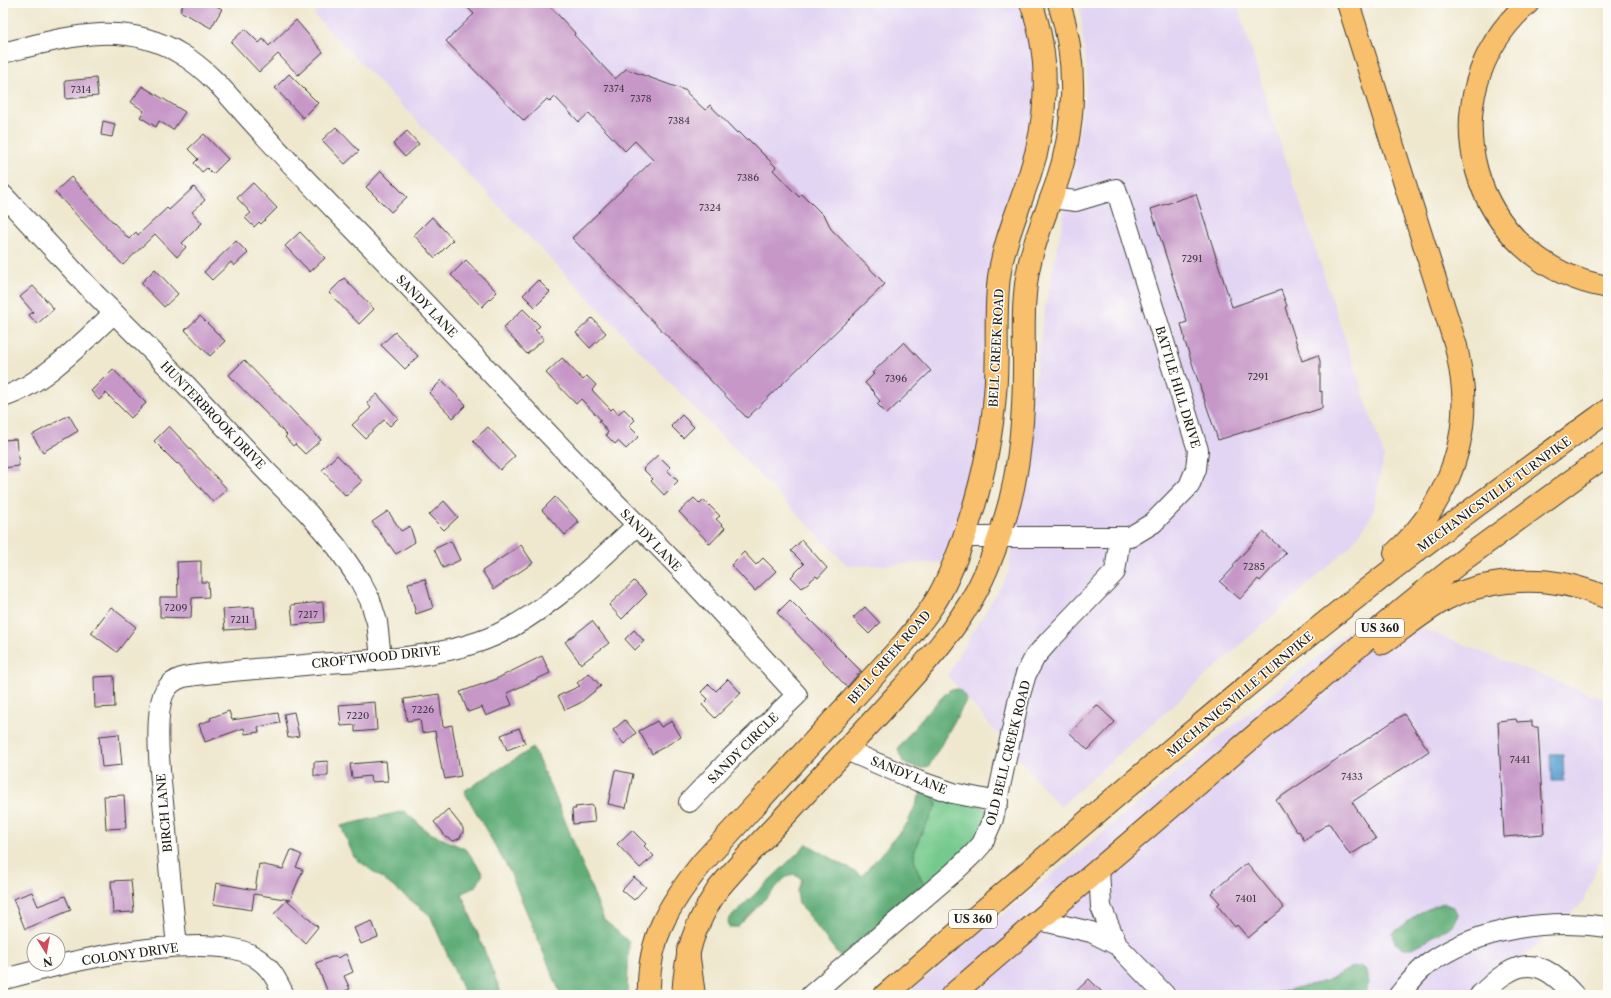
<svg xmlns="http://www.w3.org/2000/svg" width="1611" height="998" font-family="'Libre Caslon Text',serif">
<rect width="100%" height="100%" fill="#fdfcf7"/>
<filter id="ink" filterUnits="userSpaceOnUse"><feTurbulence type="fractalNoise" baseFrequency=".025" numOctaves="2"/><feDisplacementMap in="SourceGraphic" scale="8" xChannelSelector="R" yChannelSelector="G"/><feConvolveMatrix kernelMatrix="1 2 1 2 8 2 1 2 1" color-interpolation-filters="sRGB"/></filter>
<filter id="wash" filterUnits="userSpaceOnUse"><feTurbulence type="fractalNoise" baseFrequency=".012" numOctaves="4" result="noise"/><feDisplacementMap in="SourceGraphic" scale="16" xChannelSelector="R" yChannelSelector="G"/><feGaussianBlur stdDeviation="0.9" result="paint"/><feColorMatrix in="noise" values="0 0 0 0 0 0 0 0 0 0 0 0 0 0 0 0 0 1.4 0 .05"/><feComposite in="paint" operator="in"/></filter>
<g filter="url(#wash)">
<rect width="100%" height="100%" fill="#efe8cf"/>
<path fill="#e2d4f3" d="M315,3h716l13,54 -30,162 -18,141 -41,202 -107,4 -533,-550z
M1080,3h157l32,106 115,347 -11,57 -13,21 -13,15 -287,258 -113,-132 61,-101 36,-261 30,-147 13,-88z
M1374,610l234,91v138l-24,62 -102,94h-577z"/>
<path fill="#75c98c" stroke="#487254" d="M931,792l53,15 4,4 -11,29 -52,46c-4,-7 -12,-24 -11,-32 1,-13 17,-37 23,-49z"/>
<path fill="#60ad78" stroke="#3e644a" d="M959,689l8,10 -38,67 -9,3 -17,-7 -5,-13 23,-30 28,-29z
M533,748l25,55 46,117 25,22 -2,53h-66l-51,-123 -46,-81z
M922,790l9,2 6,13c-6,12 -22,36 -23,49 -1,8 7,25 11,32l-83,73 -43,-55 -2,-12 5,-13 -9,-5 -8,4 -47,49h-9l-1,-7 79,-76 55,32 46,-54z
M404,811l24,21 39,18 16,24 -6,11 -15,9 40,101h-37l-35,-80 -76,-58 -13,-31z
M1443,903l10,4 5,8 -4,9 -41,24h-9l-9,-5 -2,-10 28,-21z
M1360,966l7,4 2,13 -5,12h-96l58,-14 25,-13z"/>
<path fill="#5ca1d1" stroke="#3c5e76" d="M1550,754h13l1,27h-13z"/>
<g id="blocks">
<path fill="#c697c7" d="M184,3h27l11,6 -11,19 -31,-17z
M463,3h84l28,30 -1,2 41,44 11,-10 61,22v2l18,17 5,-5 27,28 1,-1 8,8 2,-1 28,28 -3,3 26,27 3,-3 24,24 5,11 54,55 -138,134 -175,-180 81,-78 -18,-19 -10,10 -36,-38 -10,9 -24,-25 -5,5 -3,-3 -23,22 -78,-80 28,-27z
M296,20l27,32 -25,23 -20,-21 -19,18 -28,-30 14,-13 14,14 4,-4 6,7z
M289,74l29,29 -15,15 -28,-30z
M96,78l2,18 -32,3 -1,-18z
M142,86l43,26 -12,18 -14,-9 -3,6 -16,-10 4,-6 -13,-9z
M103,121l12,3 -3,13 -11,-2z
M336,127l23,24 -14,13 -23,-24z
M407,131l12,13 -14,13 -12,-13z
M204,134l24,25 -15,15 -6,-6 -5,4 -8,-9 4,-4 -10,-10z
M381,171l26,26 -16,15 -25,-25z
M71,177l58,62 7,-7 2,3 29,-27 2,2 25,-23 11,13 -13,12 10,11 -20,20 4,4 -9,10 -22,-23 -32,31 -68,-73z
M253,183l24,25 -16,16 -2,-2 -5,5 -9,-9 6,-5 -14,-15z
M1196,194l36,113 49,-17 6,16 -2,1 17,54 16,-6 2,6v31l2,-1v17l-15,5v-1l-89,28 -34,-101h1l-4,-15 6,-2 -36,-113z
M432,217l21,23 -18,18 -21,-23z
M300,232l25,26 -15,14 -25,-26z
M236,241l12,12 -14,13 -3,-4 -19,18 -8,-8z
M466,260l31,32 -15,15 -31,-32z
M155,269l23,25 -14,13 -23,-24z
M344,278l30,31 -15,15 -30,-31z
M538,280l12,12 -15,15 -12,-12z
M33,286l21,23 -17,15 -8,-9 4,-3 -13,-15z
M523,309l17,17 -5,4 9,9 -17,15 -24,-26z
M200,316l25,25 -15,15 -25,-26z
M592,318l14,15 -16,15 -14,-15z
M395,332l23,24 -13,13 -24,-24z
M904,342l27,29 -44,43 -10,-10 3,-3 -6,-7 1,-1 -10,-10 9,-9 -2,-1z
M562,358l21,22 4,-4 9,9 -4,5 19,20 2,-2 5,6 6,-5 11,11 -6,6 10,10 -13,13 -8,-8 -3,3 -9,-9 2,-3 -9,-11 2,-1 -20,-21 -5,5 -30,-31z
M244,360l77,80 -16,14 -10,-10 -2,2 -8,-9 2,-2 -58,-60z
M113,369l33,34 -15,15 -25,-25 -7,7 -8,-9z
M442,380l24,25 -13,13 -24,-25z
M377,394l21,24 -8,8 -6,-6 -19,18 -13,-13 19,-17 -4,-5z
M69,415l9,16 -35,21 -11,-17z
M682,415l12,12 -11,11 -12,-12z
M169,426l58,63 -14,13 -35,-39 -1,1 -23,-23z
M488,427l27,29 -15,14 -27,-29z
M16,439l3,27 -16,2v-28z
M337,455l25,26 -16,15 -24,-26z
M658,455l12,12 -3,3 11,11 -14,14 -13,-14 2,-2 -10,-10z
M555,497l24,25 -14,13 -23,-25z
M694,498l6,6 4,-4 16,16 -4,3 9,9 -15,16 -31,-32z
M444,501l14,16 -14,13 -15,-15z
M388,511l13,20 9,-5 5,16 -19,12 -24,-32z
M1263,532l23,21 -26,28 -2,-2 -18,20 -20,-17 14,-15 -1,-2z
M802,540l25,28 -9,10 -2,-2 -14,12 -11,-11 13,-13 -13,-13z
M451,541l9,19 -17,8 -9,-19z
M521,545l12,18 -39,26 -12,-18z
M744,552l12,13 7,-7 13,13 -21,20 -24,-26z
M201,561v21h7l1,15 -17,1 -1,20 -31,-1v-20h18l-1,-35z
M425,579l8,29 -17,6 -8,-31z
M634,581l13,13 -25,25 -13,-14z
M790,600l71,71 -14,16 -70,-74z
M323,602l1,20 -31,3 -2,-20z
M111,607l25,20 -19,25 -26,-19z
M254,607l2,21 -31,2 -2,-21z
M865,607l15,16 -11,11 -16,-16z
M592,621l17,22 -28,21 -16,-22z
M634,630l10,11 -9,9 -10,-11z
M542,656l8,17 -43,20 5,12 -26,11 -4,-9 -14,5 -8,-20 34,-12z
M589,673l12,13 -21,17 -15,7 -7,-14 22,-10 -3,-3z
M114,676l1,31 -20,1 -1,-31z
M728,679l13,14 -26,25 -13,-13 6,-6 -7,-7 8,-8 7,7z
M439,694l4,33 9,-2 9,51 -16,3 -2,-9h-1l-7,-39 -13,2 -2,-14 -13,2 -3,-22z
M375,702l2,28 -22,2v-7l-14,1 -2,-21z
M1097,705l18,17 -27,28 -18,-17z
M229,711l3,9 46,-7 2,10 -22,4 1,5 -14,2 -1,-6 -39,14 -6,-18 12,-4 -1,-2z
M294,712l5,24 -11,2 -4,-24z
M1404,714l25,37 -77,51 24,37 -26,16 -21,-32 -25,17 -5,-9 -2,1 -21,-32z
M1516,719l1,3 15,-1v6h6l6,107 -40,3 -6,-116z
M625,720l11,13 -12,11 -11,-14z
M657,721l4,6 11,-6 9,16 -29,17 -13,-23z
M519,728l6,15 -18,7 -6,-15z
M119,734l3,31 -20,2 -3,-31z
M328,761v15h-14v-14z
M386,761l2,20 -17,1 -1,-6 -18,2 -2,-14z
M615,770l18,4 -7,34 -18,-4z
M124,795l2,33 -20,1 -2,-33z
M593,805l2,17 -22,2 -1,-15h4l-1,-2z
M448,809l15,19v4l-3,6 -6,3 -9,-4 -3,-6 -8,-9z
M632,830l14,14 -2,2 10,10 -14,12 -23,-24z
M291,850l11,5 -6,12 7,3 -13,30 -36,-6 -2,16 -39,-6 3,-21 39,7 4,-26 24,5z
M1247,863l37,45 -36,30 -11,-13 -2,2 -18,-22 3,-2 -9,-10z
M634,877l12,10 -12,13 -12,-10z
M131,880l3,32 -21,1 -2,-32z
M32,892l6,14 27,-10 6,14 -46,19 -12,-30z
M287,900l31,27 -13,16 -31,-29z
M372,921l6,16 -17,7 -7,-16z
M346,954l7,18 -9,4 6,13 -15,6h-6l-13,-32 16,-6h5v1z
M1089,979l16,16h-33z"/>
</g>
</g>
<g filter="url(#ink)">
<use href="#blocks" fill-opacity="0" stroke="#3c3b37" stroke-width="1"/>
<g fill="none" stroke-linecap="round" stroke-linejoin="round">
<g stroke="#3c3b37" stroke-width="22">
<path id="minor" d="M3,53c60,-15 120,-35 178,1 29,17 51,46 73,70 27,30 54,58 82,87 87,88 170,180 257,269 26,27 53,53 79,80 43,44 83,90 125,135l-69,66 -39,41
M3,195l92,99 91,91 82,88 40,40 29,34 23,34 10,19 7,22 4,36
M3,397c39,-12 81,-56 111,-84
M964,537h166l23,-14 36,-37 7,-17 2,-19 -82,-261 -40,12 -25,-3
M846,750l72,31 35,12 45,9
M1099,868l2,39 16,38 48,50
M1039,920l52,12 26,13
M177,946c-4,-38 -8,-77 -11,-116 -3,-31 -15,-114 -1,-139 4,-7 12,-12 19,-14 10,-2 21,-3 31,-4 33,-4 67,-6 101,-9 53,-4 112,-5 162,-22 58,-19 115,-76 159,-117
M5,979c63,-17 128,-33 194,-33 19,0 40,1 56,11 15,9 22,23 29,38
M811,995l143,-123 20,-19 8,-9 11,-25 26,-121 7,-24 9,-17 14,-16 66,-69 5,-35
M1399,995c9,-11 18,-23 29,-31 51,-37 120,-45 180,-37
M1480,995c8,-7 17,-17 27,-22 28,-18 49,2 67,22"/>
</g>
<g stroke="#3c3b37" stroke-width="24">
<path id="major" d="M649,995c-2,-56 20,-91 54,-133l202,-220c10,-13 21,-25 30,-40 10,-15 17,-34 24,-51 19,-51 32,-103 36,-157 4,-39 -1,-78 4,-117 5,-36 20,-68 31,-103 18,-54 21,-117 1,-171
M683,995c3,-44 10,-68 35,-106 20,-24 42,-47 64,-70 33,-36 66,-71 99,-107 34,-38 72,-76 96,-122 14,-27 25,-59 33,-89 11,-44 14,-89 14,-135 0,-33 -2,-67 5,-100 6,-28 17,-53 27,-81 20,-58 22,-123 3,-182"/>
</g>
<g stroke="#3c3b37" stroke-width="24">
<path id="highway" d="M1348,3l108,343c3,15 6,30 7,45 4,62 -23,121 -68,162
M1528,3c-105,93 -58,260 80,284
M1383,643c21,-15 40,-31 63,-44 11,-6 24,-10 37,-13 45,-10 82,-6 125,12
M688,951l6,44
M885,995c162,-138 322,-281 490,-412 76,-60 154,-116 233,-173
M952,995l455,-390 60,-48 141,-103"/>
</g>
<use href="#minor" stroke="#fff" stroke-width="20"/>
<use href="#major" stroke="#f8bf6c" stroke-width="22"/>
<use href="#highway" stroke="#f8bf6c" stroke-width="22"/>
</g>
</g>
<g text-anchor="middle" dominant-baseline="central" stroke-width="3" stroke-linejoin="round" paint-order="stroke">
<g font-size="10" fill="#463b47">
<text x="614" y="88">7374</text>
<text x="81" y="89">7314</text>
<text x="641" y="98">7378</text>
<text x="679" y="120">7384</text>
<text x="748" y="177">7386</text>
<text x="710" y="207">7324</text>
<text x="1192" y="258">7291</text>
<text x="1258" y="376">7291</text>
<text x="896" y="378">7396</text>
<text x="1254" y="566">7285</text>
<text x="176" y="607">7209</text>
<text x="308" y="614">7217</text>
<text x="240" y="619">7211</text>
<text x="423" y="709">7226</text>
<text x="358" y="715">7220</text>
<text x="1520" y="759">7441</text>
<text x="1352" y="776">7433</text>
<text x="1246" y="898">7401</text>
</g>
<g fill="#fdfcf7" stroke="#605f5e" stroke-width="1">
<rect x="1356" y="619" width="48" height="18" rx="3"/>
<rect x="949" y="910" width="48" height="18" rx="3"/>
</g>
<g font-size="11" font-weight="bold" fill="#1c1c1c">
<text x="1380" y="628">US 360</text>
<text x="973" y="919">US 360</text>
</g>
<g font-size="12" fill="#1c1c1c" stroke="#fdfcf7">
<text transform="translate(427 306) rotate(46)">SANDY LANE</text>
<text transform="translate(996 348) rotate(-87)">BELL CREEK ROAD</text>
<text transform="translate(1178 387) rotate(73)">BATTLE HILL DRIVE</text>
<text transform="translate(213 415) rotate(46)">HUNTERBROOK DRIVE</text>
<text transform="translate(1494 494) rotate(-36)">MECHANICSVILLE TURNPIKE</text>
<text transform="translate(651 540) rotate(46)">SANDY LANE</text>
<text transform="translate(376 657) rotate(-6)">CROFTWOOD DRIVE</text>
<text transform="translate(889 657) rotate(-49)">BELL CREEK ROAD</text>
<text transform="translate(1240 694) rotate(-40)">MECHANICSVILLE TURNPIKE</text>
<text transform="translate(743 748) rotate(-45)">SANDY CIRCLE</text>
<text transform="translate(1008 753) rotate(-76)">OLD BELL CREEK ROAD</text>
<text transform="translate(909 775) rotate(22)">SANDY LANE</text>
<text transform="translate(164 813) rotate(-95)">BIRCH LANE</text>
<text transform="translate(130 954) rotate(-8)">COLONY DRIVE</text>
</g>
</g>
<rect width="1611" height="998" fill="none" stroke="#fdfcf7" stroke-width="16"/>
<g transform="translate(46 952) rotate(169)"><circle r="19" fill="#fdfcf7" stroke="#a3a29f"/>
<path d="M0-3L7 15L0 10L-7 15Z" fill="#d1495b"/>
<text y="-6" font-size="11" font-weight="bold" text-anchor="middle" fill="#1c1c1c">N</text>
</g>
</svg>
